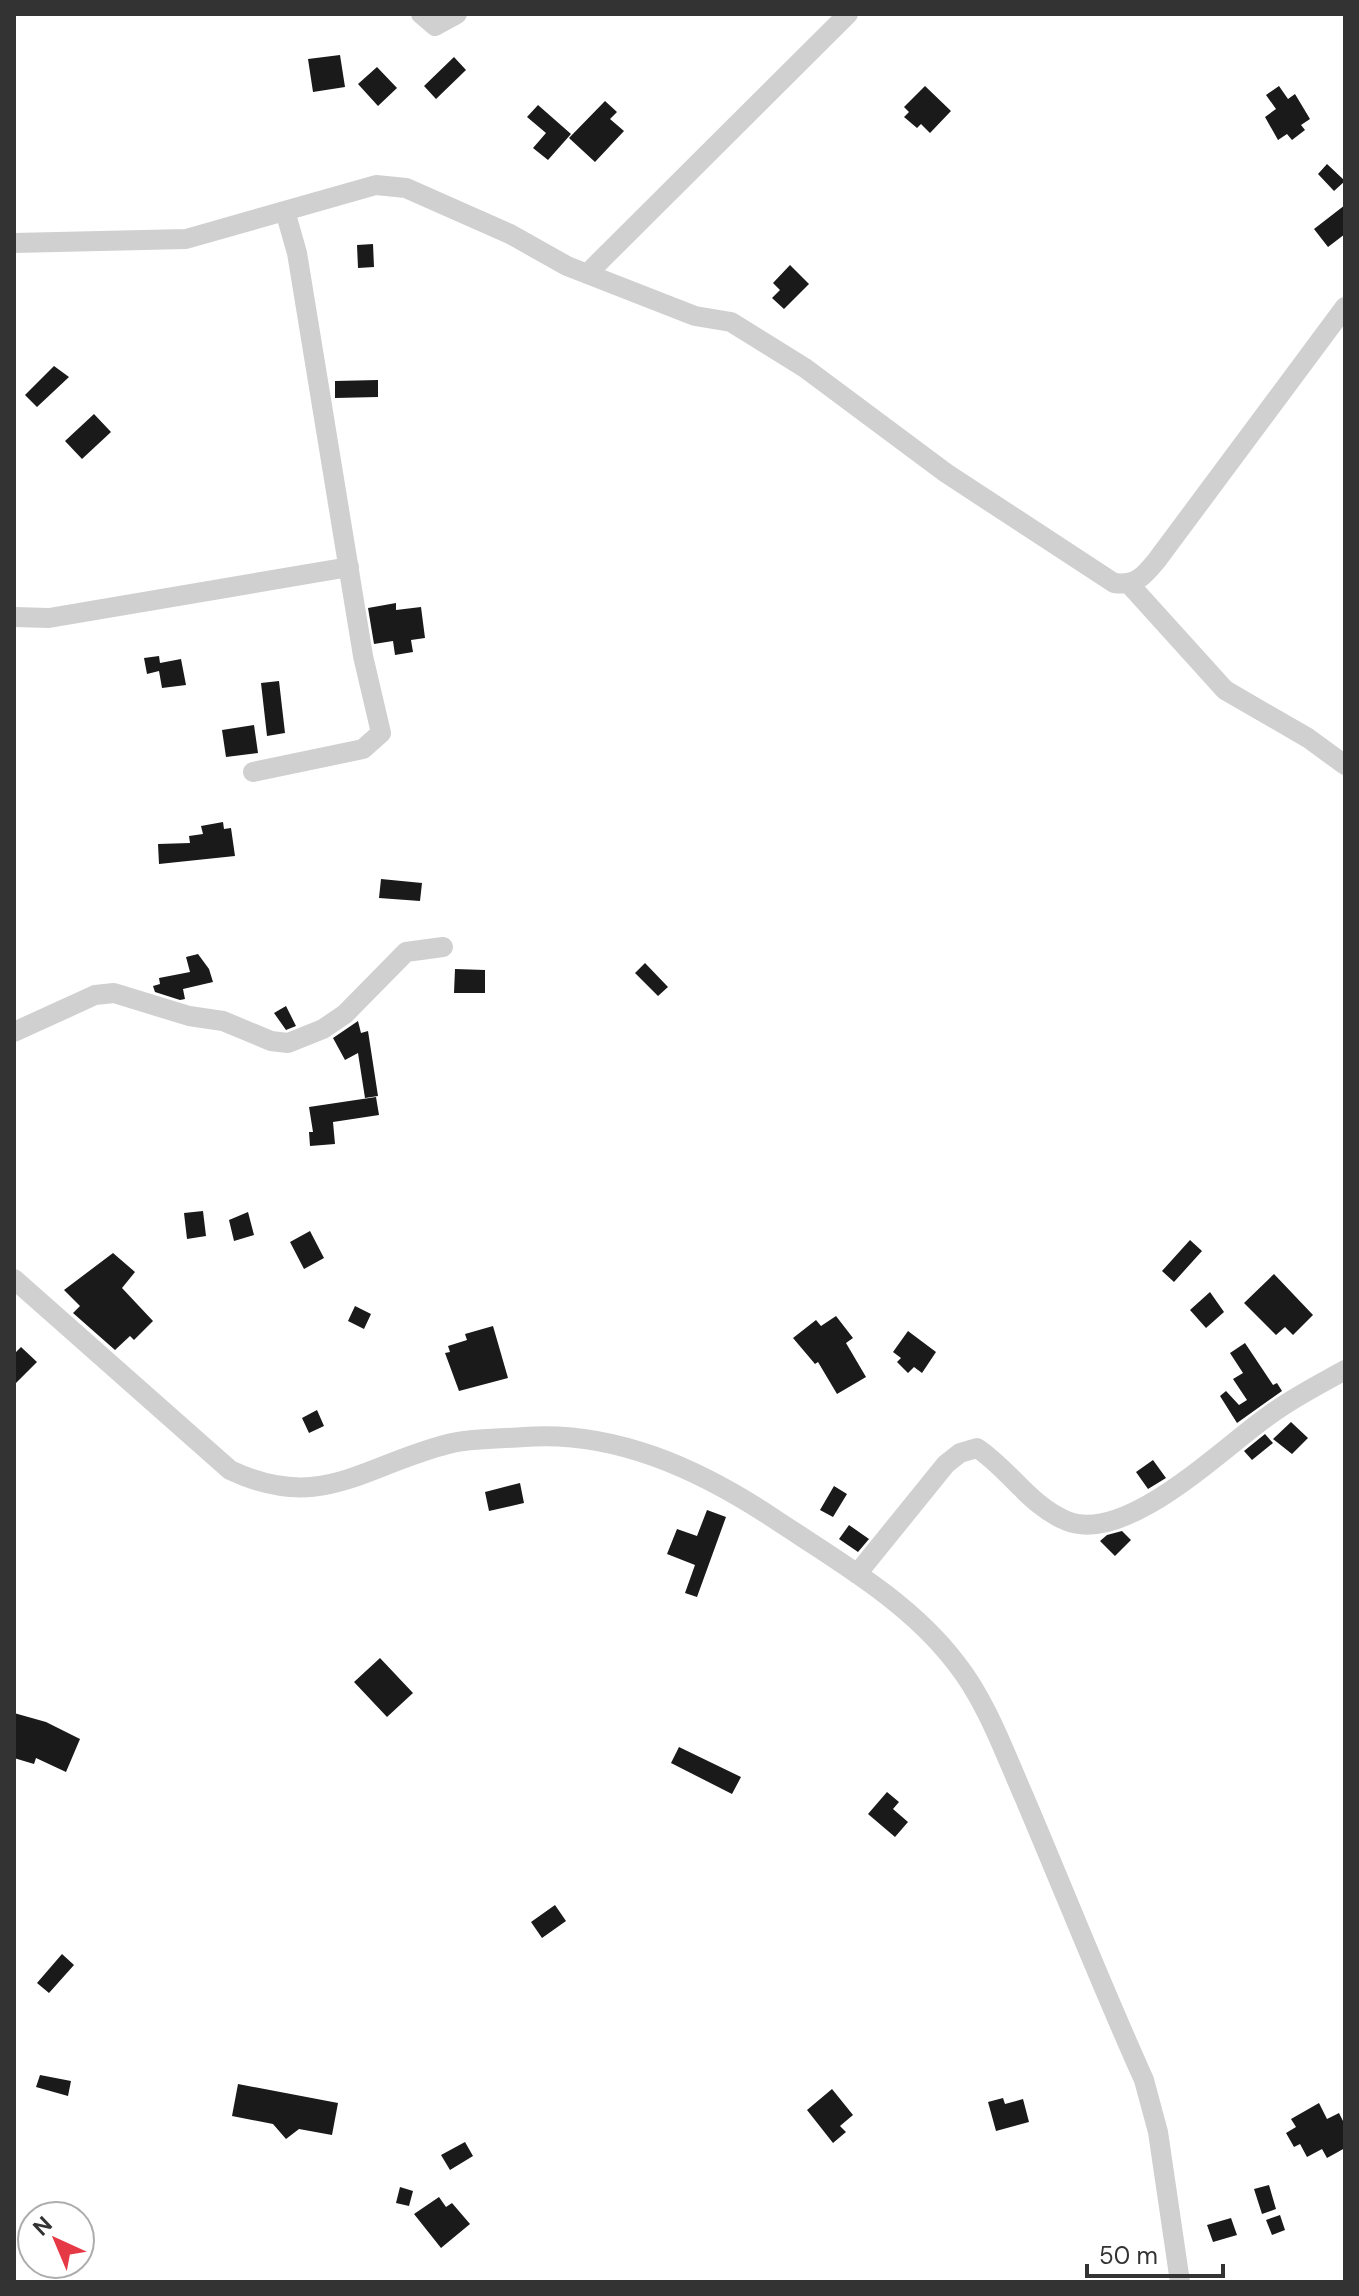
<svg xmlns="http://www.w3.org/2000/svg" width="1359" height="2296" font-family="'DM Sans',sans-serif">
<rect width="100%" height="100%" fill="#fff"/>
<path fill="#1a1a1a" d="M340,55l5,32 -32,5 -5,-33z
M454,57l12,13 -30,29 -12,-13z
M377,67l20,21 -19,18 -20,-22z
M925,86l26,25 -21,22 -9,-9 -4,4 -13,-11 5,-5 -5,-5z
M1279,86l9,13 7,-5 15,25 -9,6 4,5 -13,10 -5,-6 -9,6 -13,-23 11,-8 -10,-14z
M605,101l12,11 -7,7 14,12 -29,31 -26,-24z
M538,105l33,29 -23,26 -15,-12 13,-15 -19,-16z
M1327,164l18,17 -11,10 -16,-17z
M1345,205v29l-17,13 -14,-18z
M373,244l1,23 -16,1 -1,-23z
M790,265l19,19 -25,25 -12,-11 8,-8 -7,-7z
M54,366l15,11 -32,30 -12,-12z
M378,380v17l-43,1v-17z
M94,414l17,18 -29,27 -17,-18z
M396,603v7l25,-3 4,31 -14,2 2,12 -18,3 -2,-14 -19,3 -6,-36z
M159,656l1,7 21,-4 5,26 -24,3 -3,-17 -12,3 -3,-16z
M279,681l6,52 -18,3 -6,-53z
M254,725l4,28 -32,4 -4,-27z
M223,822l1,7 7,-1 4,28 -76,8 -1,-20 32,-1 -1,-7 14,-2 -2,-8z
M381,879l41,4 -2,18 -41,-3z
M198,954l11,15 4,13 -30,7 2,10 -5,1 -25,-8 -2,-6 7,-2 -1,-6 31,-6 -4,-15z
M645,963l23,24 -10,9 -23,-23z
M455,969l30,1v23h-31z
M286,1006l10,20 -10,4 -12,-17z
M358,1021l3,12 7,-2 10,65 -13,2 -7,-45 -13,7 -12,-22z
M376,1097l3,18 -46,7 2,22 -25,2 -1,-14h4l-4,-25z
M203,1211l3,25 -19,3 -3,-26z
M248,1212l6,23 -20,6 -5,-21z
M310,1231l14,27 -20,11 -14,-27z
M1190,1240l12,11 -28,31 -12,-11z
M113,1253l22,19 -13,16 31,33 -19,19 -4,-4 -15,14 -42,-37 7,-7 -16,-16z
M1274,1274l39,41 -20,20 -8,-8 -9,8 -32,-32z
M1210,1292l14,20 -18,16 -16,-18z
M355,1306l16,8 -7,15 -16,-8z
M836,1316l17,22 -7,5 20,34 -29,17 -19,-32 -3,2 -22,-26 23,-18 5,6z
M493,1326l15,52 -49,13 -14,-38 5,-1 -2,-6 19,-6 -2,-6z
M908,1331l28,21 -14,21 -8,-6 -6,6 -11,-11 4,-4 -8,-6z
M1245,1343l28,42 4,-2 5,8 -45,32 -17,-27 6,-5 13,14 8,-5 -14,-21 10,-6 -13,-20z
M21,1347l16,15 -23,23v-31z
M317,1410l7,16 -15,7 -7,-15z
M1291,1422l17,16 -16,16 -19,-15z
M1265,1434l8,9 -21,17 -8,-9z
M1153,1460l13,18 -18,11 -12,-17z
M520,1483l4,20 -35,8 -4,-19z
M834,1486l13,8 -14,23 -13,-7z
M707,1510l19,7 -29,80 -12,-4 10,-28 -28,-11 10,-25 20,7z
M849,1525l20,14 -11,13 -19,-13z
M1122,1531l9,9 -16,16 -15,-15 7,-6z
M380,1658l33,35 -26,24 -33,-35z
M14,1713l32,9 34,17 -14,33 -30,-14 -2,6 -20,-6z
M679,1747l62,30 -9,17 -61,-31z
M887,1792l12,10 -6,7 15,13 -13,15 -27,-23z
M555,1905l11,16 -24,17 -11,-16z
M62,1954l12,11 -25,28 -12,-10z
M40,2075l31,6 -3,15 -32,-9z
M238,2084l100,19 -6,32 -33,-6 -13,10 -13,-15 -41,-8z
M832,2089l21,26 -13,11 6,6 -13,11 -26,-33z
M1003,2098l2,6 18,-5 6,23 -33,9 -8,-29z
M1319,2103l8,16 12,-6 6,12v23l-18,10 -5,-9 -15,8 -7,-13 -6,3 -8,-14 10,-6 -5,-8z
M465,2142l8,14 -23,14 -9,-15z
M1269,2185l7,24 -14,5 -8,-25z
M400,2187l13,4 -4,15 -13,-3z
M439,2197l7,10 6,-4 18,21 -29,24 -27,-34z
M1280,2215l5,15 -13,5 -6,-15z
M1231,2218l6,17 -24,7 -6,-17z"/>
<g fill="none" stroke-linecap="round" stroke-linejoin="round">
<path stroke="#d0d0d0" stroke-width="20" d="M421,14l14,12 22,-12
M14,243l172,-4 190,-54 30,3 104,46 57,32 128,50 36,6 74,46 141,105 168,110c22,3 30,-7 43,-23l188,-253
M587,274l261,-260
M1130,585l95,105 83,48 37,27
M14,617l35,1 300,-51
M253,772l110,-23 18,-16 -18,-77 -66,-403 -12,-42
M14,1032l81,-37 19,-2 75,23 34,5 48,20 17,2 35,-14 22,-15 61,-62 37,-5
M14,1279l216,191c91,43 132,-4 218,-26 23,-6 51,-5 76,-7 90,-7 175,32 249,81 63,42 136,83 183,145 31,39 49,91 69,136 40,94 77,188 119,281l14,52 22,150
M857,1574l89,-110 14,-11 17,-5c32,21 54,59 90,73 60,24 157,-75 204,-107 23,-17 49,-30 74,-44"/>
</g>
<rect width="1359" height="2296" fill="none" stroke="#333333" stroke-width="32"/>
<g transform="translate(56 2240) rotate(316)"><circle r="38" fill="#ffffff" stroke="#adadad" stroke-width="2"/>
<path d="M0-6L14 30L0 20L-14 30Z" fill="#e63946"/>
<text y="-12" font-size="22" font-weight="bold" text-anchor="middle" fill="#333333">N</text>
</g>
<path d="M1087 2264v12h136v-12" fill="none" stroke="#333333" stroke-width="4"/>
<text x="1099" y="2264" font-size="24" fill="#333333" stroke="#ffffff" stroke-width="6" paint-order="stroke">50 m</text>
</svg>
